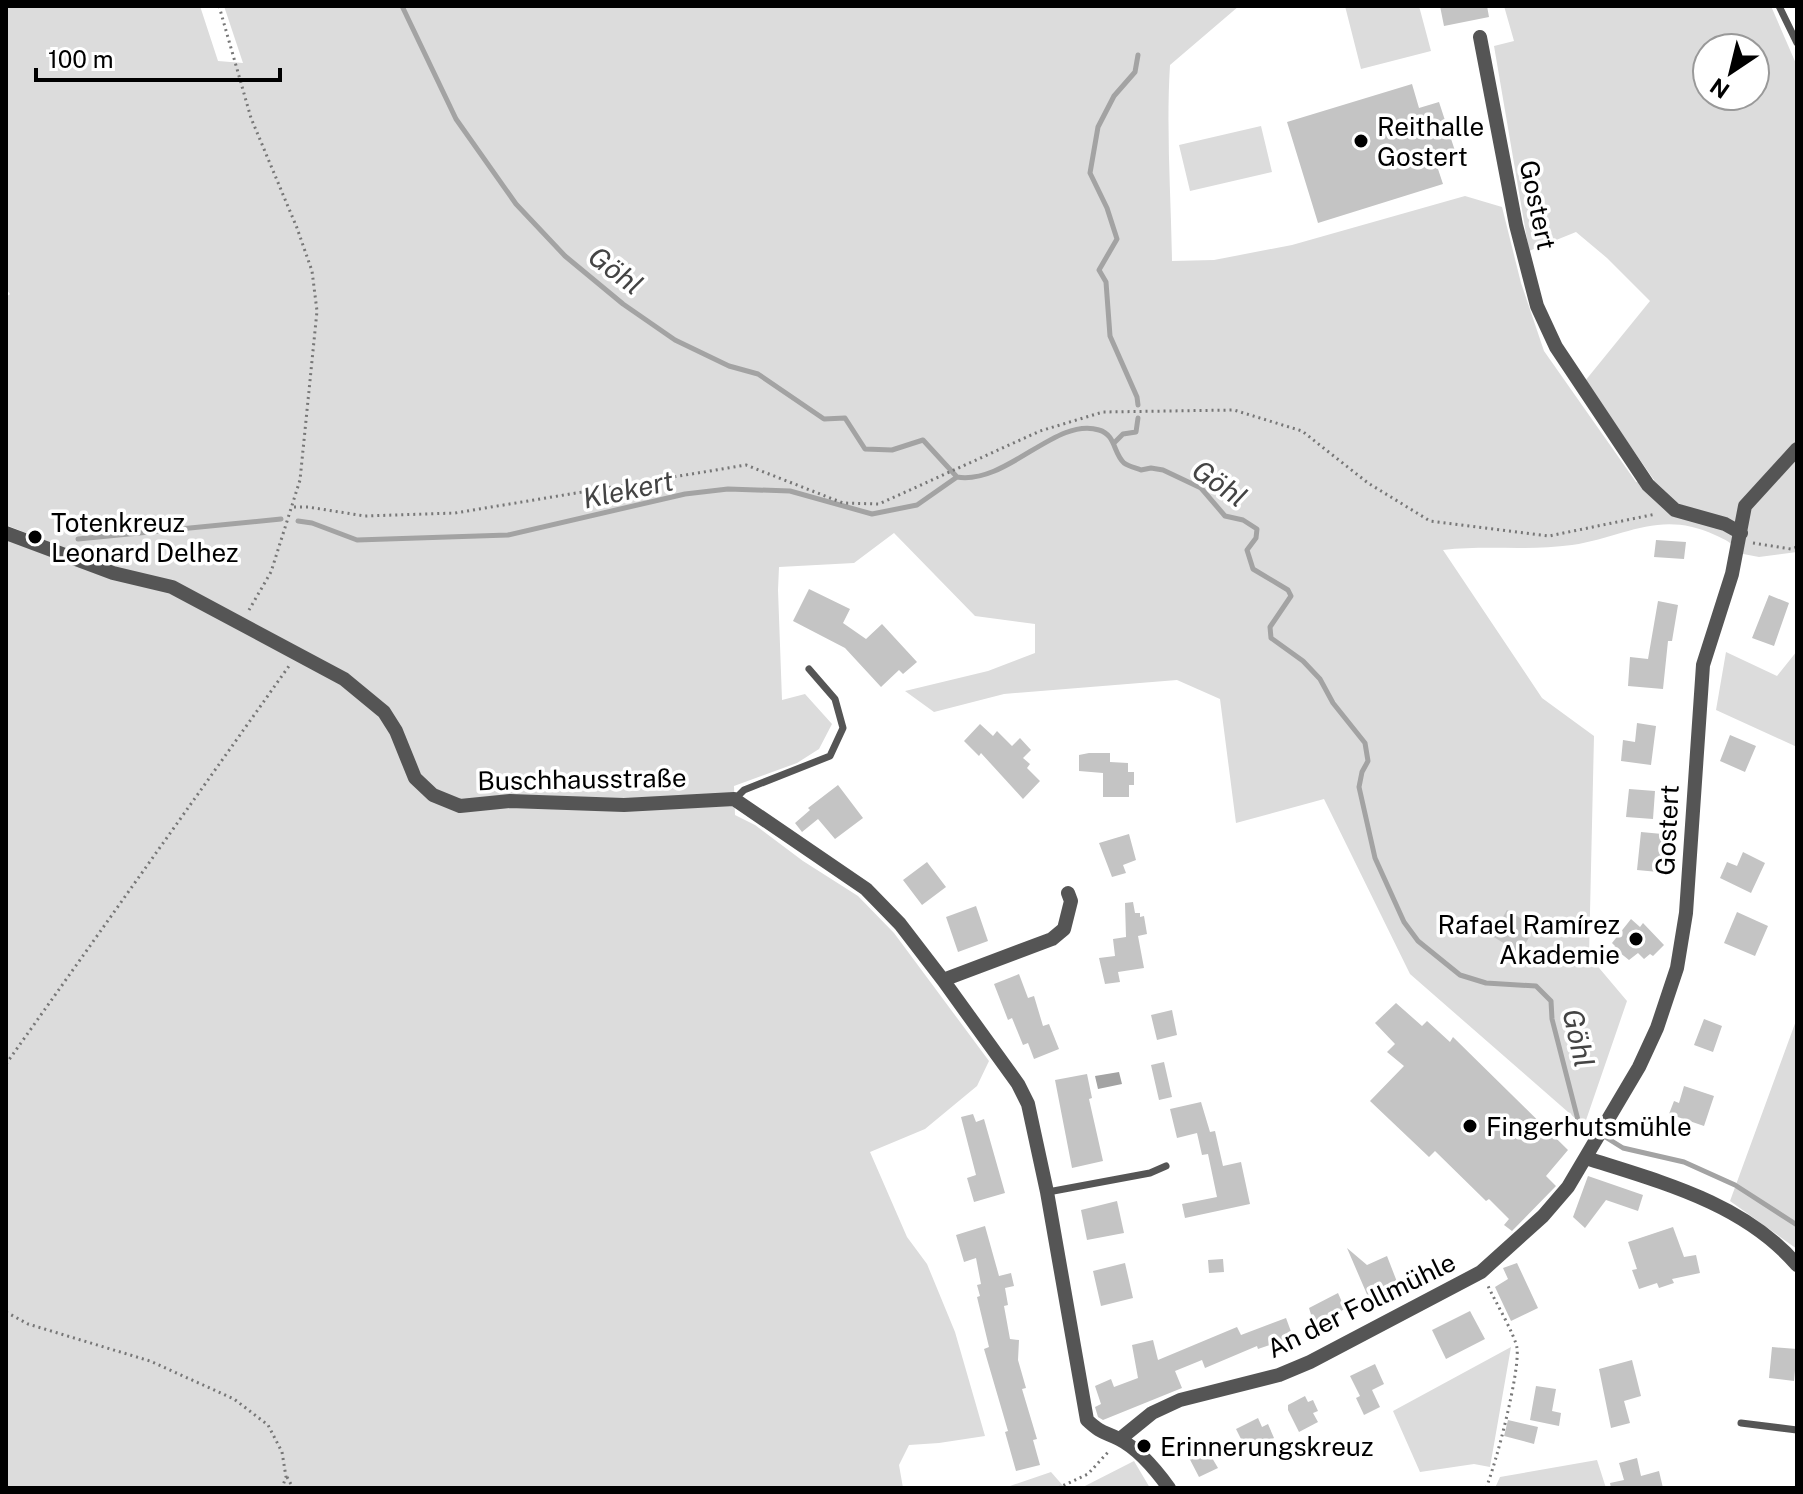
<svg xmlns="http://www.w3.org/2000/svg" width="1803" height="1494" font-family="'Public Sans',sans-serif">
<rect width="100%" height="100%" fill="#fff"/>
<path fill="#dcdcdc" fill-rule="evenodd" d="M6,6h194l18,55 25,2 -19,-57h1015l-69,59c-4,65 1,130 2,196l42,-1 78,-15 173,-49 37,11 19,76 23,68 92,131 18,-2 -69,-99 65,-80 -43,-43 -31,-26 -47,19 -35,-205 20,-5 -10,-35h267l26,60v486l-38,5 -21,-4c-6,-11 -12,-13 -23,-18 -55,-26 -90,2 -143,10 -43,6 -87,0 -129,5l99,148 52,38 -5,220 38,45 -43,125 -174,-152 -86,-175 -88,24 -16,-124 -43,-19 -173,14 -70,18 -29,-21 83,-20 47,-18v-29l-60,-8 -81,-83 -40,30 -75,4 -1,23 4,110 23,-6 27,30 -13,25 -22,14 -63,23 1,29 20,10 48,36 55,35 36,37 95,128 -12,25 -52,43 -55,23 37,85 20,27 28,68 30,104 -46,7 -30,2 -10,20 4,23h-897v-950l41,3 -41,-16v-228l4,-3 -4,-5zM1707,48h48v48h-48z
M1345,6h74l12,45 -70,18z
M1261,126l11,46 -82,19 -11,-46z
M1797,651v96l-81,-37 10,-58 51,24z
M1797,1018v231l-67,-48z
M1511,1347l-21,120 -16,-3 -54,8 -27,-61z
M1597,1460l9,28h-111l5,-11z
M1134,1461l16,27h-69z
M1051,1472l14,16h-61z"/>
<path fill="#a3a3a3" d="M1119,1072l3,12 -24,5 -3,-13z"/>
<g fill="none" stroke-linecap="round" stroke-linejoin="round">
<path stroke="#a3a3a3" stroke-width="5" d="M402,6l54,113 60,85 49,52 58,48 52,36 54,26 29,8 66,45 21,-1 20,31 27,1 31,-10 34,37c50,8 99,-61 142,-47 17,5 14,23 25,33 4,3 12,5 17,7l10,-2 12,2 38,18 24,28 18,4 14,9 -1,9 -9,12 6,19 35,21 3,6 -21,31 1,11 32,23 17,18 13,24 32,40 3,18 -6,11 -3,15 16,71 29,64 14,19 42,34 26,8 50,3 15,15 1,18 26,101 45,28 61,14 51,23 62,40
M1138,405l-1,-8 -27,-61 -4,-54 -7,-12 18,-31 -10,-31 -17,-35 8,-46 16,-31 21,-24 3,-17
M1114,443l9,-9 13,-2 2,-14
M298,521l14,2 45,17 151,-5 177,-41 43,-5 62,2 82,23 45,-9 40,-28
M78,539l203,-20"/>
</g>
<path fill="#c4c4c4" d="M1440,6h47l2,11 -45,9z
M1412,84l7,24 20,-6 17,52 -21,6 8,24 -125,39 -31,-101z
M1656,540l30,2 -2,17 -30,-2z
M809,589l41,20 -7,14 23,16 16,-15 35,38 -14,12 -4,-4 -18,17 -36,-39 -52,-27z
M1769,595l20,8 -15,43 -22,-8z
M1658,601l20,4 -6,36h-4l-5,48 -35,-3 2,-29 18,2z
M1637,723l19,3 -5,39 -30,-4 2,-21 12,2z
M980,724l13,12 4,-5 15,15 8,-8 11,12 -8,8 7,6 -3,4 13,13 -17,18 -42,-46 -2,3 -15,-15z
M1730,735l26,11 -11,26 -25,-11z
M1089,753h21v9l18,1v9h6v13h-5v12h-26v-24l-24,-2v-16z
M838,785l25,33 -28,21 -17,-20 -16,13 -7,-9 15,-13 -2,-2z
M1629,789l26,2 -2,28 -27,-2z
M1641,832l32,3 -4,38 -32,-3z
M1129,834l7,26 -13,5 3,8 -14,4 -13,-34z
M1743,852l22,11 -14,30 -31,-15 7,-16 10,4z
M927,862l19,25 -24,18 -19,-25z
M1133,902l2,11h5v4l4,-1 3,18 -9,2 6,32 -26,4 2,10 -15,2 -6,-26 16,-2 -2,-17 13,-2 -1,-34z
M976,906l12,35 -30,11 -12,-35z
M1507,910l28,17 -15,26 -28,-17z
M1737,912l31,14 -13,30 -31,-13z
M1631,919l9,8 3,-4 21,22 -11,11 -3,-2 -6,5 -6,-6 -9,7 -15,-12 1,-2 -3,-3z
M1019,974l9,24 6,-2 9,30 6,-2 10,25 -25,10 -6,-16 -5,2 -11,-27 -4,2 -14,-36z
M1396,1003l26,23 5,-5 23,21 3,-5 115,113 -22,26 10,10 -44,45 -8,-6 5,-6 -20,-20 -3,2 -51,-50 -6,6 -59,-56 34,-35 -17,-14 8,-8 -20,-21z
M1172,1010l5,25 -20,5 -6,-25z
M1704,1019l18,7 -9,26 -19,-7z
M1164,1062l8,35 -13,3 -8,-35z
M1087,1074l5,24 -3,1 14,62 -31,7 -17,-88z
M1684,1086l30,10 -10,30 -35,-12 5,-13 5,2z
M1201,1102l9,30 5,-1 8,35 18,-4 9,42 -65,14 -3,-14 35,-7 -9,-43 -6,1 -5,-22 -20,5 -7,-29z
M973,1114l3,8 8,-3 21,74 -31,9 -7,-24 9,-3 -15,-58z
M1588,1176l55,19 -5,16 -32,-11 -21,28 -12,-11z
M1117,1201l7,32 -37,7 -6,-30z
M985,1226l14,50 12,-3 3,13 -9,2 3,17 -4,1 6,33 9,1 -1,20 8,28 -4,1 15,50 -4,1 7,25 -24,6 -11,-39 3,-1 -24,-82 5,-2 -12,-50 3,-1 -3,-11 4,-1 -5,-26 -12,4 -8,-27z
M1673,1227l11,30 12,-2 4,18 -28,6 2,4 -15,5 -2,-5 -18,6 -7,-19 5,-1 -9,-27z
M1347,1248l20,17 20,-9 12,31 -30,12z
M1223,1259l1,13 -15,1 -1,-13z
M1125,1263l8,35 -32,8 -8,-35z
M1517,1263l21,45 -27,13 -16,-34 13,-8 -5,-11z
M1338,1293l7,16 -31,15 -5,-16z
M1470,1311l15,28 -39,20 -14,-29z
M1286,1318l7,19 -35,12 -1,-3 -52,22 -3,-8 -27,11 7,17 -79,32 -5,-3 -3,-10 6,-3 -6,-18 16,-7 3,8 24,-9 -6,-33 21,-5 5,20 79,-33 4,8z
M1772,1347l25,2 -3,32 -25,-3z
M1632,1360l9,36 -17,5 6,22 -19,5 -12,-59z
M1375,1364l9,20 -12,6 8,17 -16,8 -8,-17 4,-2 -10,-20z
M1536,1386l20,3 -4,22 9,2 -2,13 -29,-6z
M1305,1396l3,6 5,-2 5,11 -5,2 5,9 -19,10 -11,-22v-5z
M1258,1418l4,9 6,-3 6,14 -27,13 -11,-22z
M1508,1420l30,7 -4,17 -30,-8z
M1202,1441l16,27 -19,9 -14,-27z
M1637,1458l4,18 18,-5 4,17h-52l-1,-5 14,-3 -5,-17z"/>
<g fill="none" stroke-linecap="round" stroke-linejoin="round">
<path stroke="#777" stroke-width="3" stroke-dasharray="2 4" stroke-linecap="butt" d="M219,6l32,112 46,110 15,43 5,40 -17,169 -29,92 -22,38
M294,507h14l57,9 90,-3 291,-48 97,38 36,1 161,-73 63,-19 131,-2 68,21 66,52 62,38 119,15 107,-22
M1753,543l38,6 6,-2
M6,1064l283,-398
M6,1312l22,12 122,37 84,38 34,26 14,27 4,25 -4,11
M287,1477l6,11
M1058,1488l30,-14 21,-23
M1486,1488c10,-24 34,-116 31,-140 -2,-13 -22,-47 -29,-62"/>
<path stroke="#555" stroke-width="7" d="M1779,6l18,37
M735,799l9,-9 86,-34 13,-28 -8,-29 -26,-30
M1048,1192l102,-19 16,-7
M1741,1423l56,7"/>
<path stroke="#555" stroke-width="14" d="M1480,37l36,188 21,81 19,41 92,138 27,25 50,14 16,9
M6,533l107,40 59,14 172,92 40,33 12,19 19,47 18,17 27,11 50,-5 114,4 110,-6 132,90 34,35 43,56 75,104 10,20 19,88 40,228c15,14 16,11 32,19 20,10 37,31 50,49
M943,980l109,-41 12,-10 7,-28 -3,-8
M1586,1158c75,24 158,45 211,107
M1120,1439l32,-26 28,-13 99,-25 31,-13 171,-90 62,-56 25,-29 71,-120 18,-39 20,-60 9,-55 17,-248 29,-91 13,-68 52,-57"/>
</g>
<g fill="#000" stroke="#fff" stroke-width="3">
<circle cx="1361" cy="141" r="8"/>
<circle cx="35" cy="537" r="8"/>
<circle cx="1636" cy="939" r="8"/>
<circle cx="1470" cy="1126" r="8"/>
<circle cx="1144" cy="1446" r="8"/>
</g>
<g text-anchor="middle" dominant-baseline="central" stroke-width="7" stroke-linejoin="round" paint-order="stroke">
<g font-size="26" fill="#000" stroke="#fff" text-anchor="start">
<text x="1377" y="126">Reithalle<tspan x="1377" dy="30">Gostert</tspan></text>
<text x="51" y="522">Totenkreuz<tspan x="51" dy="30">Leonard Delhez</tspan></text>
<text x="1620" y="924" text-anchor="end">Rafael Ramírez<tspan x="1620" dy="30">Akademie</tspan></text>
<text x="1486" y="1126">Fingerhutsmühle</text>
<text x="1160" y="1446">Erinnerungskreuz</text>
</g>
<g font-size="26" fill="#000" stroke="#fff">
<text transform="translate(1538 205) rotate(78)">Gostert</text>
<text transform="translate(582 779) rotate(-1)">Buschhausstraße</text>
<text transform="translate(1667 830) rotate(-87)">Gostert</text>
<text transform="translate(1361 1305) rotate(-26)">An der Follmühle</text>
</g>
<g font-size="28" font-style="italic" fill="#444" stroke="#fff">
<text transform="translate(616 270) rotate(37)">Göhl</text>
<text transform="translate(1220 483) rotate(35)">Göhl</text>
<text transform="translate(628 489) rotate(-12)">Klekert</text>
<text transform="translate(1579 1038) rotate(77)">Göhl</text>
</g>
</g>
<rect width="1803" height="1494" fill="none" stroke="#000000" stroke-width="16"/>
<g transform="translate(1731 72) rotate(215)"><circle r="38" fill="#ffffff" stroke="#999999" stroke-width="2"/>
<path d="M0-6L14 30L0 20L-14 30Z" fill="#000000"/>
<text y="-12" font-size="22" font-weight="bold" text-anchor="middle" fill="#000000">N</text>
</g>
<path d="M36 68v12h244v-12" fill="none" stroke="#000000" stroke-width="4"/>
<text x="48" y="68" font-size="24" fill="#000000" stroke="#ffffff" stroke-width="6" paint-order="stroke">100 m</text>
</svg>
